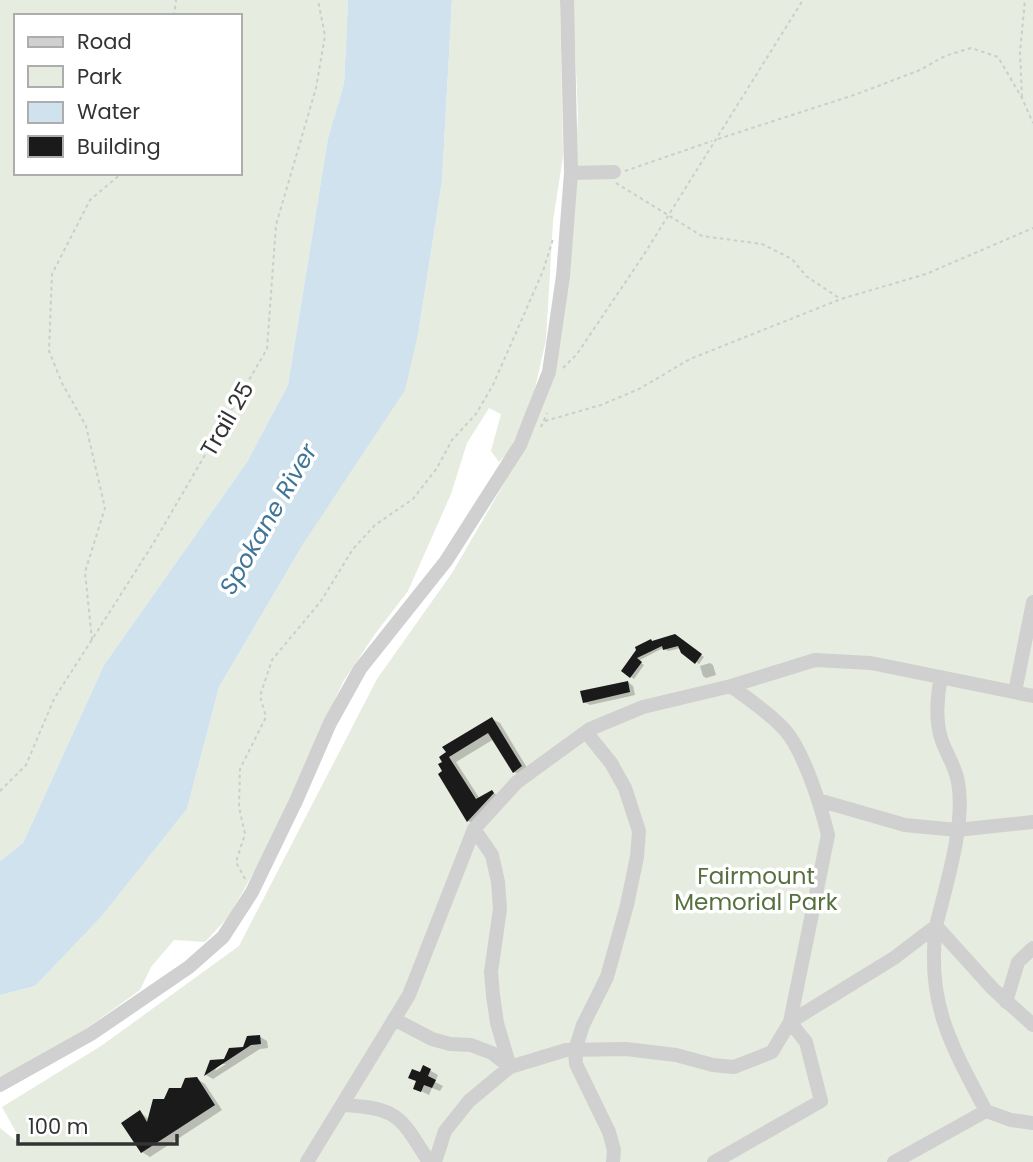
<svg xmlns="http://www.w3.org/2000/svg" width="1033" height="1162" font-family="Poppins,sans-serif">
<rect width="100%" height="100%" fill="#fff"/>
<path fill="#e6ecdf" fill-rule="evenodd" d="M0,0h348l-4,84 -16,54 -40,247 -41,77 -143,203 -81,178 -23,18zM16,16h224v157h-224z
M452,0h108l3,156 -10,65 -7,119 -13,57 -24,55 -10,10 -8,-11 10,-37 -12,-6 -22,35 -16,51 -43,97 -33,43 -32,48 -79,172 -35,62 -24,26 -31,-2 -23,27 -11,23 -68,49 -72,38v-82l35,-9 66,-69 86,-108 32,-122 86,-146 114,-212 23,-148z
M573,0h460v1162h-1033v-34l25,20 -23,-41 99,-61 138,-100 138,-267 75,-106 71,-122 31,-78 20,-180 4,-78z"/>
<path fill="#cfe2ee" d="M348,0h104l-10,181 -23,148 -14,61 -100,151 -86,146 -32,122 -86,108 -66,69 -35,9v-134l23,-18 81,-178 143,-203 41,-77 40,-247 16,-54z"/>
<path fill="#0003" fill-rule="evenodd" d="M679,639l25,18 -5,7 -17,-12 -1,-4 -13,3 -5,-3 -25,13 6,4 -10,14 -11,-8 16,-21z
M710,663l3,2 3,10 -10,3 -3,-2 -3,-10z
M628,682l5,4 2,9 -45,10 -6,-3z
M492,719l8,4 29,48 -7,5 -8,-4 -20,-33 -38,23 24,37 12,-7 7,4 -23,29 -8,-4 -28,-47 4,-2v-10l-3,-5z
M259,1036l8,5 1,7 -8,1 -47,30 -7,-4 6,-13 13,-1zM220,1064h6l-11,7 3,-6z
M424,1067l14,8 -3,7 8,4 -3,5 -8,-3 -3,7 -14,-7z
M197,1079l8,5 17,26 -72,47 -8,-5 -2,-40 10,8 15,-20z"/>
<path fill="#1a1a1a" d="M675,634l27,20 -7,10 -14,-11 -3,-7 -15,4 -1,-4 -25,12 5,4 -12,16 -9,-7 15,-21 -1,-3 16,-8 1,2z
M628,681l2,11 -47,11 -3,-12z
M492,717l30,49 -9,7 -25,-40 -39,24 27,42 16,-9 2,3 -27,29 -29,-48 4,-3 -4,-7 4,-2 -3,-5 7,-5 -4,-5z
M260,1035l1,9 -10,1 -47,31 6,-16 14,-1 5,-11 14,-1 4,-11z
M423,1065l8,4 -3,7 8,4 -4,8 -8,-3 -3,7 -8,-3 3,-8 -8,-3 4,-9 8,3z
M197,1077l18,28 -74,48 -20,-30 19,-13 7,12 6,-23h11l5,-11h12l4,-10z"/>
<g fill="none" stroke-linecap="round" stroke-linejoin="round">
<path stroke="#cdcdcd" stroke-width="2" stroke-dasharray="3.5 3.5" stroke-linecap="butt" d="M174,16l2,-16
M1022,97l-2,-45 5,-52
M718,139l139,-45 63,-24 25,-14 26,-8 27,9 24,41 11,25
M625,171l87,-30
M616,183l86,53 60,8 30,15 14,17 33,22
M563,368l14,-14 66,-98 160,-256
M545,421l56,-16 38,-16 51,-30 151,-60 85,-25 107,-46
M541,427l6,-14
M92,640l-7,-68 20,-64 -19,-82 -24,-43 -13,-32 3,-77 38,-74 32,-27
M0,791l26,-26 28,-66 99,-155 114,-195 9,-124 40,-137 9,-52 -7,-36
M245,879l-9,-17 9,-28 -6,-27 1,-38 26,-52 -6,-21 12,-36 49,-59 32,-52 22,-24 38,-26 24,-31 15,-28 24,-26 17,-29 50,-114 10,-32"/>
<path stroke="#d0d0d0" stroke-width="14" d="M571,173l43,-1
M1015,692l18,-90
M586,732l25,31 14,25 14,43 -2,26 -10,48 -20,72 -24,48 -8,25 1,14 33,68 5,18 -1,12
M818,800l87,25 52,5 76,-8
M474,829l18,26 6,27 2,27 -9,63 2,23 4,28 13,44
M936,926c-10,77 15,119 50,185
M936,926l57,63 40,36
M1006,1002l12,-40 15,-14
M394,1019l38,20 18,5 21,1 21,8 18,14
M0,1085l91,-51 98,-67 34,-30 29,-45 44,-91 34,-78 30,-54 86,-108 74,-116 29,-73 14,-96 8,-103 -4,-173
M342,1105c57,3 58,11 87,57
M307,1162l102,-167 65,-166 43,-47 73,-53 53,-22 88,-21 84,-26 56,3 162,33
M435,1162l10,-31 24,-30 41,-34 56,-17 60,-1 50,6 37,10 21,2 38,-15 18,-30 38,-187c-7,-29 -24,-83 -43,-105 -15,-17 -36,-30 -54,-44
M714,1162l107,-61 -15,-59 -16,-20 104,-64 42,-32c10,-41 30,-103 22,-144 -2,-14 -11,-27 -16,-41 -7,-19 -5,-45 -1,-64
M894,1162l92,-51 25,9 22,3"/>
</g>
<g text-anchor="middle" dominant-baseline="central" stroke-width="7" stroke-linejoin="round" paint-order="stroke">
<g font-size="23" fill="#333" stroke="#fff">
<text transform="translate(227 419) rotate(-60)">Trail 25</text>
</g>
<g font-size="23" fill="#56703f" stroke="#fff">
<text x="756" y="876">Fairmount<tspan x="756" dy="26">Memorial Park</tspan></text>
</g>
<g font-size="24" font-style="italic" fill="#3f7597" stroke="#fff">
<text transform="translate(268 519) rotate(-60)">Spokane River</text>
</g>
</g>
<rect x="14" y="14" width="228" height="161" fill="#ffffff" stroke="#adadad" stroke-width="2"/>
<rect x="28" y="37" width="35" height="10" fill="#d0d0d0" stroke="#adadad" stroke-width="2"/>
<text x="77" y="49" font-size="21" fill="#333333">Road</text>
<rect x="28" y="66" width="35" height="21" fill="#e6ecdf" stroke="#adadad" stroke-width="2"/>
<text x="77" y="84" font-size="21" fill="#333333">Park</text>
<rect x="28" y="102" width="35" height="21" fill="#cfe2ee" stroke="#adadad" stroke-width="2"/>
<text x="77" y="119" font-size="21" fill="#333333">Water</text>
<rect x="28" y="136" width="35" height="21" fill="#1a1a1a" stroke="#adadad" stroke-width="2"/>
<text x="77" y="154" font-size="21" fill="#333333">Building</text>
<path d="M18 1134v10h159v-10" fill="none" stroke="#333333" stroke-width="3.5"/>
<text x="28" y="1134" font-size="21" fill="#333333" stroke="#ffffff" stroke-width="5" paint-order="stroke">100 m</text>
</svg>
